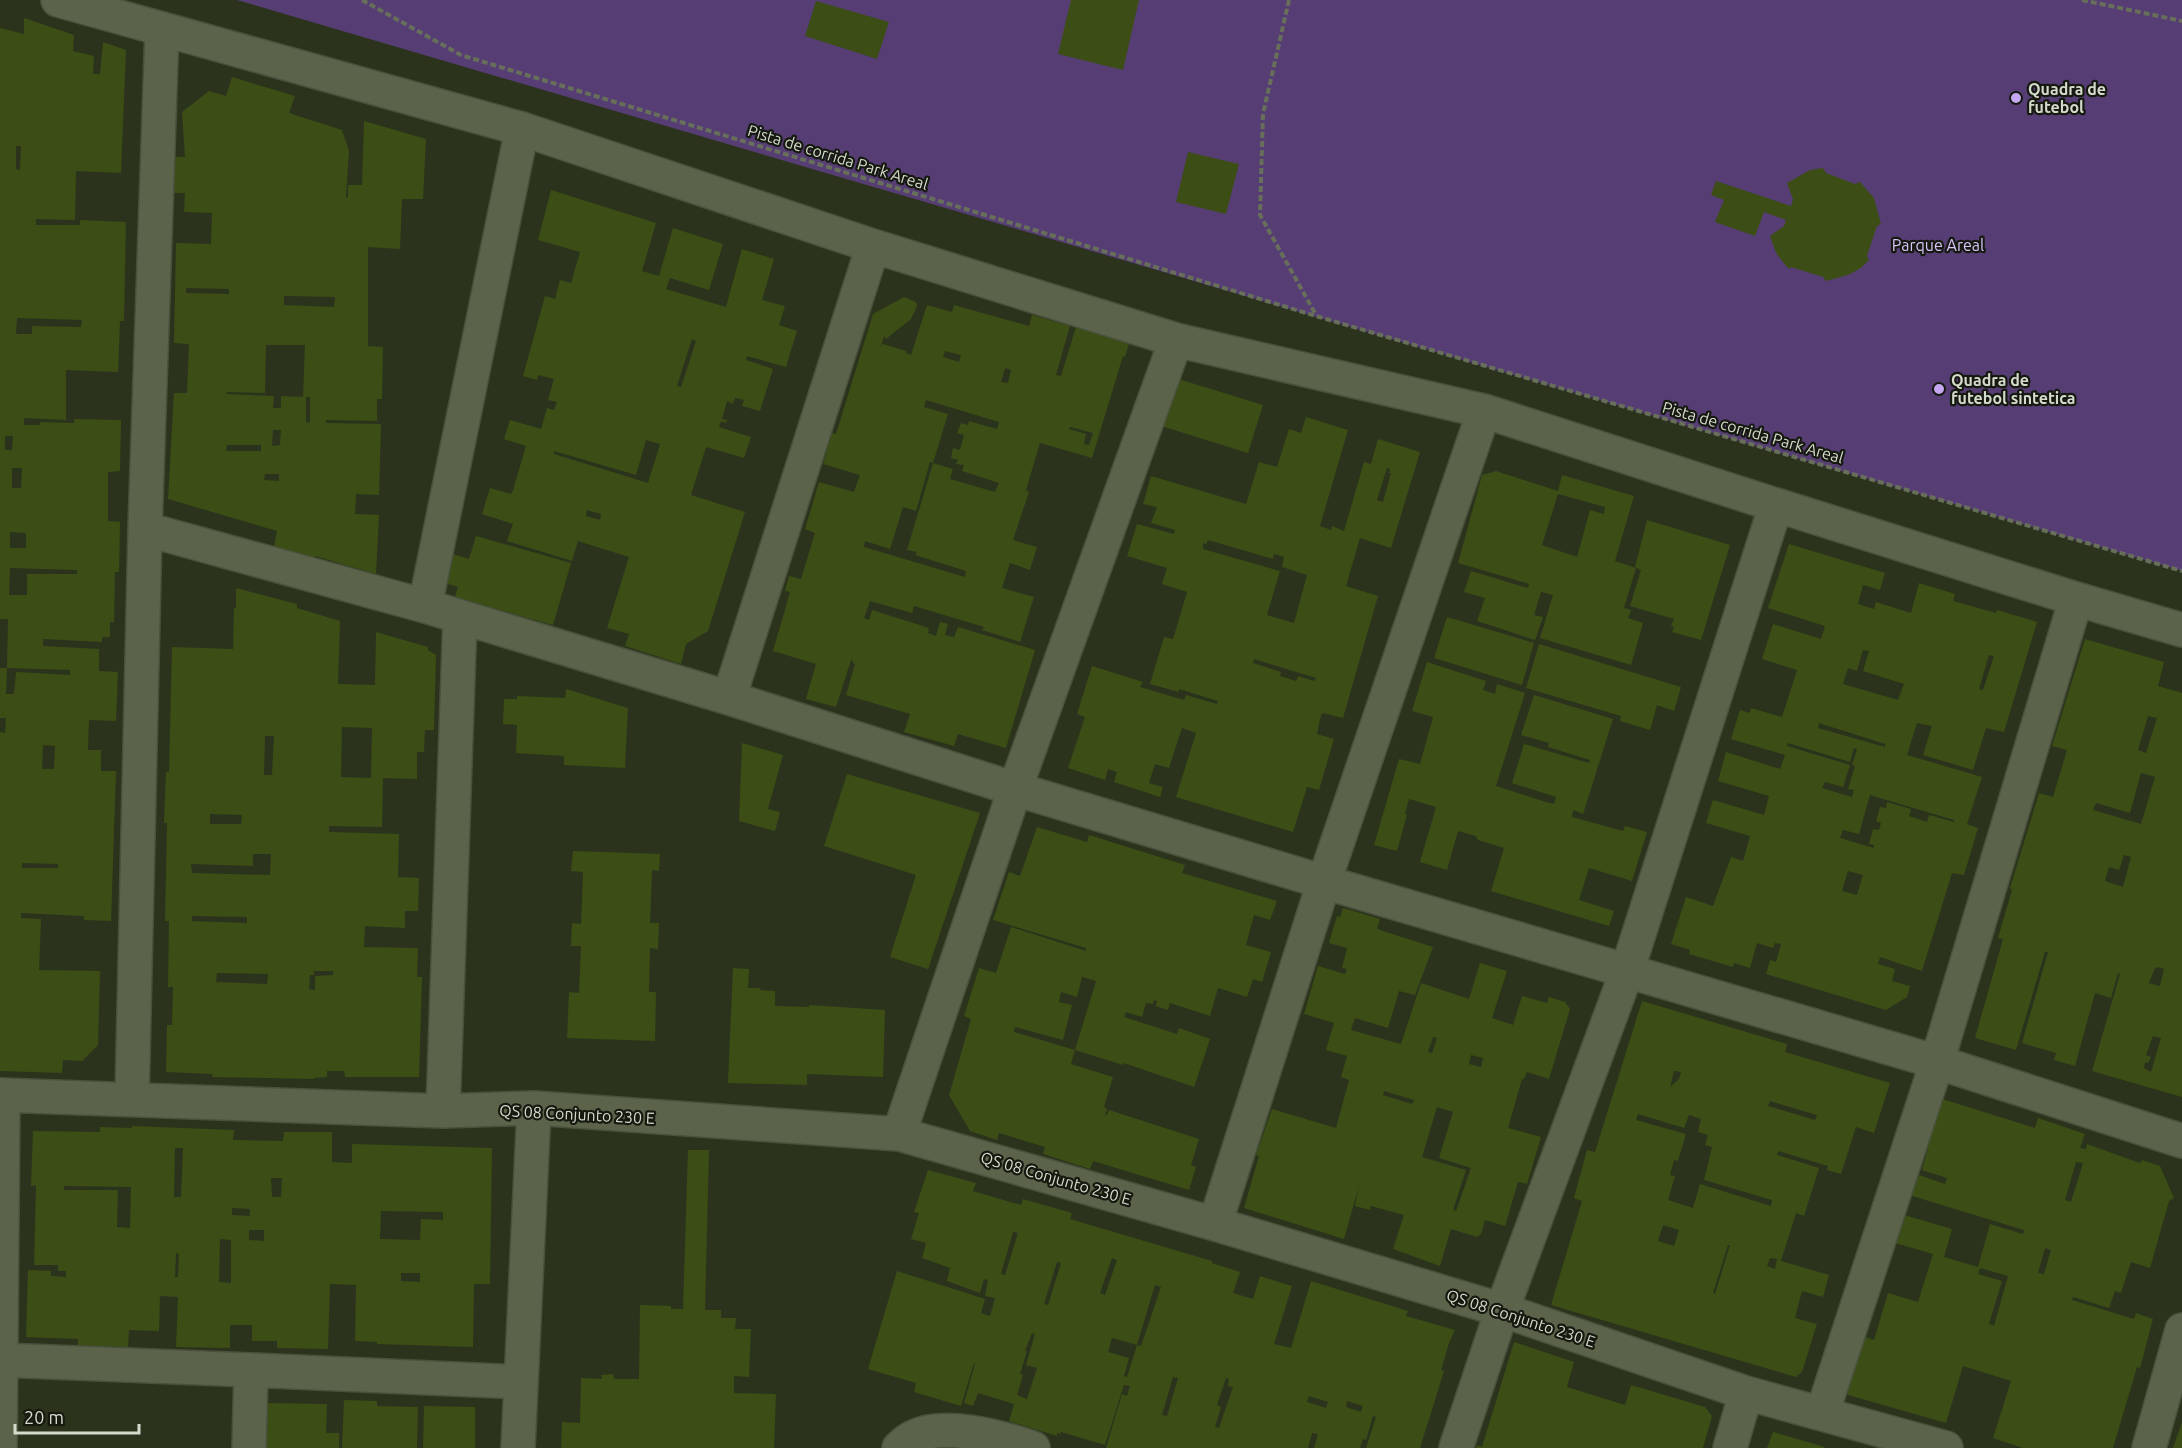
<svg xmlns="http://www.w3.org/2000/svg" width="2182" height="1448" font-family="Ubuntu,sans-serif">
<rect width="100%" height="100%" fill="#2b331c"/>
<path fill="#563e74" d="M237,0h1945v571z"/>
<path fill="#3c4e15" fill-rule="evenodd" d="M1071,0h68l-16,70 -65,-16z
M816,1l73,21 -12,37 -72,-23z
M24,18l50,17 -1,16 21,5 -1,18h7l3,-32 23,8 -5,123 -45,-2 -1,49 -39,-1v6h44v-5l46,2 -2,99h-4l-2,51 -52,-2v50l-42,-2v7h16v-3l34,1v-4l47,1 -1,51 -12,1v49l12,1 -1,50h-4l-1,50h-4v15h-8v5l-59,-3v7l56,3v22l19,1 -2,49 -27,-1 -1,30h13v21h15l-5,150 -27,-1v-4l-63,-3v5l20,1 -2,51 61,1 -2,74 -16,16 -19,-1 -1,13 -62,-2v-339l5,1 1,-15h-6v-50h7l-1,26h8l2,-22 54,3v-5l-63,-2 1,-49h-8v-591l24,6zM16,146h5l-1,24 -4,-1zM17,318l65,2 -1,7 -49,-1v8h-16zM5,436h8l-1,14h-7zM12,468h10l-1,20h-9zM10,532l16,1v15h-16zM10,568l67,2v4h-50v21h-18zM43,745l12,1 -1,23h-12zM22,863l36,1v4h-36z
M232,77l63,19 -6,17 53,17 7,21 -3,46h2v-12h14l2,-64 62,18 -3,60h-21l-2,50 -32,-2v99l15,1 -1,52h-5v22l-51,-1v3l55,1 -2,71 -23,-1 -1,20 24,1 -3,59 -61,-18 -1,2 -40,-11 3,-16 -109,-32 6,-106h13l2,-49 -15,-1 2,-100 35,1 1,-31 -28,-1 1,-19h-11l1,-36h10l-3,-45 27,-21 17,5zM186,288l43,1v5l-43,-1zM284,296l51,1 -1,10 -50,-2zM266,345h39l-2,52 -22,-1v12h-8l1,-12 -48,-2 1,-2 38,1zM306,397h4v26l-4,-1zM273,430h8l-1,15 -8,1zM227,445h34v6h-35zM265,474h14v7l-15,-1z
M1188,152l51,12 -13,50 -50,-12z
M1823,168l3,5 29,11 5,-2 14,16 7,26 -4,2 -10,30 2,4 -8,8 -13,7 -22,6 -3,-4 -32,-10 -1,2 -3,-2 -11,-14 -6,-17 14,-10 2,-6 -22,-8 -9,24 -40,-14 9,-22 -13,-5 5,-14 75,25 2,-7 -6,-16 23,-13z
M551,190l105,33 -14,48 17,5 14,-48 50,16 -14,46 -39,-12 -4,11 60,18 16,-58 32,10 -12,41 23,6 -6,19 18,6 -11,36 -39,-11 -1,4 27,9 -13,42 -18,-5 2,-6 -9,-2 -2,6 -6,-3 -5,18 5,1 -1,3 -5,-2 -2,6 32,10 -7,21 -38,-11 -15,48 54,17 -37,119 -22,13 -5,20 -56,-18 4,-12 -22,-6 22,-71 -51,-16 -6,20 -65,-20 6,-17 -31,-10 8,-26 21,6 2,-4 13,-44 -22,-7 6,-19 31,9 6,-21 7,2 3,-8 -9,-2 6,-21 -16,-4 -1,5 -14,-4 22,-80 10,3 5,-19 11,3 9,-31 -42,-12zM692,339l4,2 -15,46 -4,-1zM646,440l14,4 -12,39 -94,-29v-3l82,24zM587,510l14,4 -1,6 -14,-4z
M904,297l12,5 1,4 -6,13 -25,20 -2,-3 -3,11 2,-3 23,7v2l5,2 16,-50 25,7 2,-7 75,21 3,-11 38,11 -14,49 5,1 15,-49 53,17 -4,13 -2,-1 -31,102 -52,-15 -14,47 3,2 -16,48 24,7 -7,23 -20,-7 -8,25 32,9 -14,45 -38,-12 2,-3 -70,-21 -2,7 -42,-12 -6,17 5,2 3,-10 57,18 -1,5 8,3 4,-14 8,2 -3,11 9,2 4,-10 77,23 -29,98 -48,-14 -4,12 -50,-14 6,-18 -64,-19 9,-31 -2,-1v-2l-2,-1 -15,47 -30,-8 10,-35 -43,-13 17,-59 -5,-1 4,-15 12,3 14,-46 -10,-4 14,-47 35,10 6,-17 -37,-11 9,-31 4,1 37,-120zM945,351l16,4 -2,7 -16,-5zM1005,368l6,2 -3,13 -7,-1zM926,400l73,22 -2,7 -28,-8 -1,4 -7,-2 -4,10 7,2 -4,15 -7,-2 -2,10 7,2 -2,4 8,1 -2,6 37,12 -4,9 -45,-13 3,-10 -20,-6 15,-49 -24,-7zM1070,427l23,6 -4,12 -5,-1 2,-10 -17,-5zM930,462l3,1 -26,87 10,2 -2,3 51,16 -1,6 -101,-30 1,-6 25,8 13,-42 13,4z
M1172,377l91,28 -15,48 -90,-28z
M1306,417l42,13 -28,96 11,4 1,-4 12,5 20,-69 7,2 7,-25 42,13 -29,96 -31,-10 -14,48 32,10 -35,122 -20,-5 -2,2 -4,19 17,5 -15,51 -12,-3 -14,45 -117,-35 20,-64 -14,-5 -13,40 -14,-4 -6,19 14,4 -3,10 -46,-15 3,-10 -9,-3 -3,11 -37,-12 17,-51 -8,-3 15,-48 51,16 -3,5 44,13 2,-5 31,9 1,-3 -39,-12v3l-29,-8 14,-47 9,2 14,-47 -25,-8 5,-16 -40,-12 10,-32 37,10 1,-4 -24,-7 6,-16 -14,-3 8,-28 95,28 13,-42 18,5 12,-38 12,4zM1387,468l3,1 -1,4h2l-8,29 -6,-2zM1208,540l65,19 1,-5 10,3 -2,10 25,8 -13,48 -27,-8 13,-44 -77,-22v-6l3,1zM1254,659l62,19 -2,3 -16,-5 -2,5 -16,-5 1,-4 -28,-9z
M1496,471l62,20 4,-16 72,21 -19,65 21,7 -12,40 7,2 -3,8 15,5 -12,42 -91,-27 13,-43 -12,-3 -7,23 9,2 -8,23 -58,-19 8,-23 -21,-6 7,-21 57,17 1,-4 -71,-21 24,-88zM1558,494l47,13 -1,7 -14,-4 -13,47 -35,-12z
M1647,520l83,25 -29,95 -29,-8 2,-5 -3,-1 3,-7 -44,-13 11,-36 -6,-3z
M476,536l95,27 -18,62 -98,-28 3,-10 -13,-4 4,-30 20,6z
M1789,544l96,29 -5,17 -17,-5 -5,19 16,5 2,-7 35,11 8,-30 36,11 -2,7 43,12 1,-3 40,12 -33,110 -18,-4 -13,42 -50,-15 9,-29 -15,-3 -10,32 75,22 -15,47 11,4 -14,47 -12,-2 -30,98 -42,-14 -2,7 17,5 -3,12 18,5 -3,11 -21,13 -120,-36 4,-14 6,2 5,-18 -6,-1 -2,5 -16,-5 -7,25 -16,-5 -1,4 -44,-13 1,-4 -19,-6 15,-47 27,9 18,-49 12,4 7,-25 -44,-13 7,-23 51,15 5,-19 -51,-15 8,-29 54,17 5,-14 -54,-16 9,-29 10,3 1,-5 31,9 15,-47 -35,-11 11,-35 48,15 4,-13 -57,-18zM1863,650l6,1 -6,20 41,13 -6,16 -55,-16 5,-16 9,3zM1989,655l5,1 -11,34 -4,-1zM1819,723l66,21v3l-67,-19zM1788,743l62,19 4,-14 3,1 -5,16 3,1 -7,23 6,1 -2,7 -30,-9 3,-6 18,5 7,-22 -63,-19zM1870,795l84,25v2l-25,-7 -2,7 -18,-6 2,-7 -24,-7 -1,6 -6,-1 -4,14 5,2 -2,7 -6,-1 -4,15 5,1v3l-34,-10 3,-8 16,4zM1848,871l15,4 -6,20 -15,-4z
M236,588l61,16v4l43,13 -2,63 37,1 1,-53 52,15v3l8,5 -2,75h-9l-1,22h-7v27l-34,-1 -1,49 -53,-1v6l70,2 -1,43 21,1 -1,33h-13v17l-40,-2 -1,21 54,1 -1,29h5l-3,100h-74l-1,-6h-17v6l-13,1v1l-102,-2 1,-3 -47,-2 1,-47h5l1,-38h-5l1,-66h-4l2,-98h-3l2,-51h3l3,-125 61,2 1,-41h2zM342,727l30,1 -1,50 -30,-1zM265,736h9l-2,39h-8zM210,814l32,1 -1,9h-31zM253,854h18l-1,21 -78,-2 -1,-9 62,2zM192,916l55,1v6l-55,-2zM314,971h19v4l-18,1v14l-6,-1 1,-14h4zM217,973l51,1 -1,10 -51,-2z
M1447,617l87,26 -12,42 -88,-27z
M2085,639l79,23 -6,24 24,7v404l-90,-26 28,-97 -2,-1 -7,25 -16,-5 -20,73 -21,-6 2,-7 -34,-10 26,-91h-3l-29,98 -41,-12 28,-99 -5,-1 14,-48 -2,-2 29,-95 14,4 14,-47 -15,-4zM2148,716l9,2 -11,35 -8,-3zM2141,773l14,4 -14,47 -48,-14 3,-7 34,10zM2124,855l7,2 -8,30 -18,-6 4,-14 10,3zM2158,967l6,2 -4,17 -11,-3 6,-15zM2153,1036l8,2 -10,34 -7,-4 1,-6 3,1 3,-6 -5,-2z
M1539,644l142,43 -7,24 -17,-6 -7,25 -30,-9 1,-5 -95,-28z
M1427,662l59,19 -3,9 12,4 2,-10 28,9 -29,93 50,16 8,2 2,-7 -44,-14 12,-39 65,19 1,-3 -42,-13 1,-4 -28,-8 13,-40 79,24 -30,95 -10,-4 -1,7 51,14 2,-5 22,6 -15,49 -43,-13 -10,32 35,11 -5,15 -118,-35 13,-43 -26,-8 -2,-4 -18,-5 -11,39 -27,-8 16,-55 -27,-8 -4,15 2,1 -10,36 -23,-6 25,-86 21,5 13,-47 -21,-6z
M566,689l62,19 -3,60 -61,-3v-9l-48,-3 1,-28 -14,-1 1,-25h13v-3l48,2z
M742,743l41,12 -15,54 12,3 -5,19 -36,-10z
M847,774l133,39 -52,156 -38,-12 26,-82 -92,-29z
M1037,827l50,15 2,-7 96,30 -3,8 95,28 -7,19 -16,-5 -8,30 25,7 -9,30 -9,-3 -6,18 -29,-9 -8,28 -40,-13 -2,7 -12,-4 1,-5 -3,-1 -1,4 -7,-1 -4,14 -16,-5 -2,5 53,17 2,-6 31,11 -16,48 -70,-24 -1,2 -48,-15 21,-69 -14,-4 -5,20 -16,-5 -2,10 13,3 -9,35 -48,-13 -1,5 61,18 -4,14 42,13 -9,30 3,2 -2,6h2l2,-5 90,29 -8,26 5,2 -7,23 -96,-29 -3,8 -47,-15 2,-7 -46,-14 -2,7 -27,-9 -21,-36 22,-76 -7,-3 15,-48 17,5 15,-46 75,24v-3l-93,-28 16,-48 11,4z
M573,851l87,3 -1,17 -7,-1 -2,53h9l-1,26 -8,-1 -1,44h7l-1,49 -88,-3 2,-46 10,1 2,-47h-10l1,-23 9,1 2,-52 -12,-1z
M1343,908l37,11 -3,10 56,18 -18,48 -16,-4 -11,37 -33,-10 -4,12 50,14 20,-61 48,16 11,-36 27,8 -15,47 21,7 9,-29 25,7 2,-6 16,5 5,7 -21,70 -22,-7 -3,7h-2l-14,49 33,9 -14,47 -9,-2 -13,44 -20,-6 -4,14 -4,3 -26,-8 -11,37 -47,-17 11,-34 -33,-9 -1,4 -15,-4 4,-20 -15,53 -100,-31 15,-52 -3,-1 16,-46 64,19 13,-48 -8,-3 6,-21 -21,-6 8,-27 -30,-9 14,-48 27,8 2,-5 -5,-1 5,-20 -18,-5 8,-27 3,1zM1433,1037l4,1 -5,15 -4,-1zM1471,1055l12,3 -2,9 -12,-3zM1384,1091l30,9 -2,4 -29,-9zM1437,1107l16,5 -14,46 32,10 -15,43 -3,-1 13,-40 -44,-13z
M733,968l16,1 -1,19h12v2l15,1v15l34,1v-2l76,5 -2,67 -76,-3v11l-79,-2z
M1642,1001l145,43 -2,8 105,31 -16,50 -18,-6 -15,47 -14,-4 1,-4 -50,-15 -1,4 42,13 -15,48 -8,-3 -15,48 48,14 -6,22 -21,-6 -7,27 22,6 -15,48 -6,5 -245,-72 31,-104 -8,-3 13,-48 8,2zM1674,1071l7,1 -2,7 -9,8zM1770,1101l47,14 -2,5 -47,-14zM1638,1114l46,14 5,-13 12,4 -3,13 10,3 -3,10 7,2 -8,33 68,20 -1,6 -71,-22 -7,24 -25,-8 7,-24 -5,-1 4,-15 4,1 8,-27 -50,-14zM1663,1225l16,5 -5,16 -16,-5zM1728,1245h2l-15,49 -2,-1zM1770,1258l7,1 -2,10 -8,-3z
M1936,1097l99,31 3,-10 47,16 -5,14 6,1 1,-5 53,19 2,-3 18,6 14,32 -5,3 -19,67 -19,-6 -10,31 -6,-2 -6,17 -36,-11 -1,3 62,19 2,-6 17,6 -13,49 -3,-1 -24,81h-90l-30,-10 18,-57 -48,-15 -17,57 -98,-28 -3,-11 15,-49 14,5 14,-47 30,9 15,-48 -41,-12 9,-28 51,15 -8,28 34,10 12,-43 33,10 1,-4 -115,-35 7,-21 29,10 2,-6 -25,-8 6,-22 -8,-2zM2076,1162l7,1 -12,39 -6,-2zM2045,1248l6,2 -7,24 -6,-1zM1980,1268l28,8 -14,50 -5,-2 13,-43 -24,-7z
M132,1126l102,4 -1,10 50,1 1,-9h48v30l20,1v-19l140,4 -2,136h-16l-1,63 -96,-3v-2l-22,-1 1,-56 -26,-1 -2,65 -51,-1v-7h-25v-16h-22v23l-54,-1 2,-50 -18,-1 -1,35 -30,-1 -1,17 -50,-1v-7l-52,-2 2,-67 23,1v5l15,1v-6h-8v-6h-24l2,-80 -5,1 2,-55 67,1v-5l32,1zM175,1148h8l-2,49h-7zM271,1178h11l-1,19h-9zM64,1186l67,1 -1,41 -13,-1 1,-37h-54zM232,1208l18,1v7l-18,-1zM381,1211l62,1v8l-22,-1 -1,21 -40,-1zM249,1230h15v11l-15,-1zM220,1239l11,1v43l-12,-1zM176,1253l3,1 -1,23h-3zM401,1273h19v9l-19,-1z
M688,1150h21l-4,160h16v8h15l-1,11h16l-2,48 -15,-1v17l42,1 -2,54h-213l1,-26 18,1 1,-45 21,1 -1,-4 12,-1 1,5h25l1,-74 31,1v3h12z
M928,1170l48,13 -3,8 48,14 2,-6 49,14 -2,6 142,42v2l28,9 -7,21 20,6 7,-23 32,10 -18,58 17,4 20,-67 97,30 -2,5 49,14 -6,13 -8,27 3,1 -24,77h-54l10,-31 -3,-1 -7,24 -3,-1 -3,9h-46l4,-14 -6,-1 -4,15h-202l16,-54 5,2 3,-10 -6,-1 -19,60 -44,-13 -1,2 -3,-1v3l-48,-15 5,-17 -36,-11 -5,13 -9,-3 11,-39 -1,-1 -13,43 -47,-14 2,-9 -48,-14 29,-98 88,28 -4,14 9,3 5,-18 -10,-2 3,-16 -4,-1 -4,14 -33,-12 3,-13 -28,-10 4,-15 -15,-4 8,-26 -5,-1zM1013,1232l5,1 -13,42 -4,-1zM1112,1258l5,2 -12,35 -5,-2zM1057,1262l4,1 -13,42 -4,-1zM1155,1285l6,2 -20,59 -4,-1zM1032,1333l3,1 -9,31 11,3 -10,31 -10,-4 6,-20 -3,-1 7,-23h-2zM1112,1338l25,7 -10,32 -3,-1 5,-18 -21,-6zM1173,1377l5,1 -11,38 -5,-1zM1226,1378l3,1 -1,7 5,1 -14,41 -4,-1 6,-20 -4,-2zM1309,1396l19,6 -2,6 -19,-6zM1347,1401l16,5 -2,6 -15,-5z
M1514,1342l60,20 -7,25 58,18 6,-20 74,22 7,9 -9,32h-227l1,-3 5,2z
M344,1400l33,1v5l41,1 -1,41h-75z
M267,1403l60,1 -1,29h13v15h-73z
M424,1406l51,1v41h-52z
M2182,1422v26h-9z
M1773,1432l52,15 -1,1h-57z"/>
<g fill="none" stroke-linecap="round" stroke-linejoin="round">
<g stroke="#49513d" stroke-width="36">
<path id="minor" d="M58,0l464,129 351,117 303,94 308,71 292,94 300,94 106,31
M145,529l280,77 304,92 286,91 309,93 613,180 245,79
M425,606l97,-477
M729,698l144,-452
M0,1095l443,16 91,-3 365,26 316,90 287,86 244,83 200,55
M132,1099l13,-570 17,-500
M443,1111l17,-494
M899,1134l116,-345 161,-449
M1215,1224l109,-342 160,-471
M1,1360l250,10
M1822,1414l115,-352 139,-463
M0,1448l3,-353
M249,1448l2,-78 269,12
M518,1448l16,-340
M899,1448c3,-3 7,-7 11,-9 30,-19 91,-2 123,9
M1456,1448l46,-138 125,-339 149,-466
M1730,1448l16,-55
M2149,1448l33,-118"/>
</g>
<path stroke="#676f5b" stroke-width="4" stroke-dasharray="6 3" stroke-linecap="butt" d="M362,0l99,55 855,261 866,255
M1289,0l-26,114 -3,101 56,100
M2082,0l100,21"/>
<use href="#minor" stroke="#5b644b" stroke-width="33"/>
</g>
<g fill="#c5a7f1" stroke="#15190f" stroke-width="2">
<circle cx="2016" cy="98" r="6"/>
<circle cx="1939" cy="389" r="6"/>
</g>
<g text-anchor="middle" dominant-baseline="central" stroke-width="4.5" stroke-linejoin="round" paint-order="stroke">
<g font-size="16" font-weight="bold" fill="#d5dbcc" stroke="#15190f" text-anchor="start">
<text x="2028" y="89">Quadra de<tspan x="2028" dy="18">futebol</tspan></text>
<text x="1951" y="380">Quadra de<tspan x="1951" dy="18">futebol sintetica</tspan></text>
</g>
<g font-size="16" fill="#d5dbcc" stroke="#15190f">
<text transform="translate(838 157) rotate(17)">Pista de corrida Park Areal</text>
<text transform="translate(1753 432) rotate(16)">Pista de corrida Park Areal</text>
<text transform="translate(577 1114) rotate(3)">QS 08 Conjunto 230 E</text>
<text transform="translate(1056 1178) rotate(16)">QS 08 Conjunto 230 E</text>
<text transform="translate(1521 1318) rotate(18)">QS 08 Conjunto 230 E</text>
</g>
<g font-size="16" fill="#dac4fc" stroke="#15190f">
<text x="1938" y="245">Parque Areal</text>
</g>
</g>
<path d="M15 1424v9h124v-9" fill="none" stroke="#d5dbcc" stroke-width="3"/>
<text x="24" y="1424" font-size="18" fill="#d5dbcc" stroke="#15190f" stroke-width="4.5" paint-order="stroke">20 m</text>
</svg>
